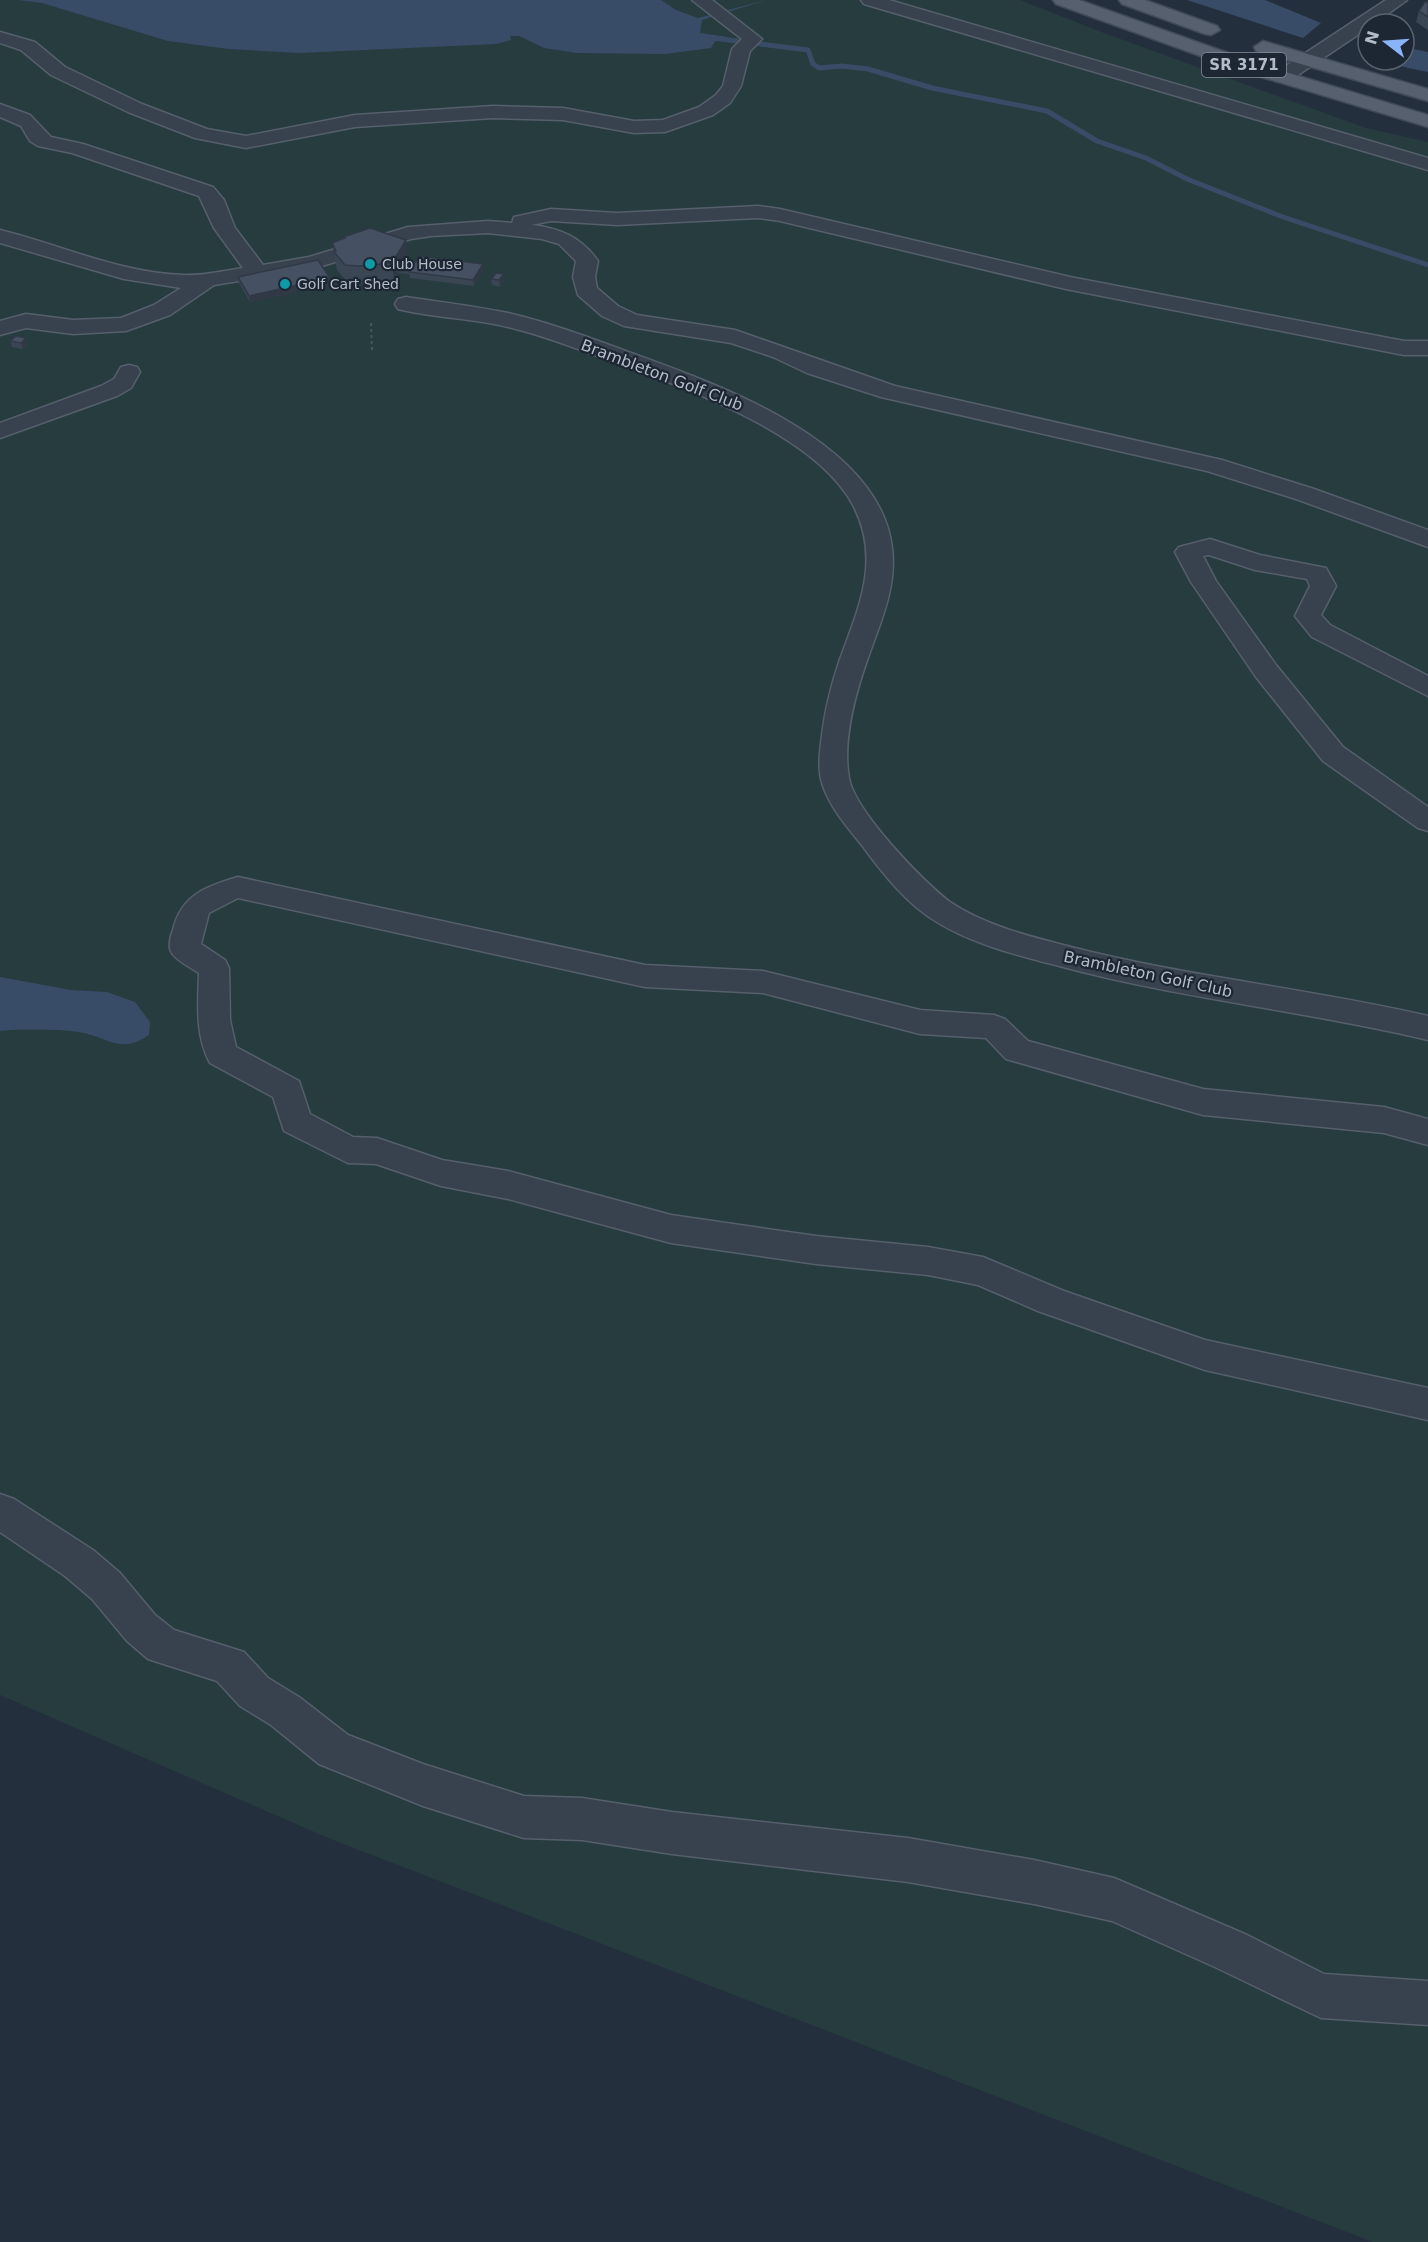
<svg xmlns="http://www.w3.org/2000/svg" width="1428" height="2242" font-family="'DejaVu Sans',sans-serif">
<rect width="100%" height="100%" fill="#242f3e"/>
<path fill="#263c3f" d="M0,0h1020l84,33 262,95 62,14v2100h-55l-1045,-404 -328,-143z"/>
<path fill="#394c67" d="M18,0h643l15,10 22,8 68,-18 -64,20 -2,13 28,4 -12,3 -5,8 -46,6 -88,-1 -33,-5 -25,-12h-9l1,4 -15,4 -197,9 -70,-4 -61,-8 -126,-38z
M1187,0h78l56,23 -18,15z
M1404,47l24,5v20l-57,-12h33z
M0,977l71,13 36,2 28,10 15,20 -1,13c-29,20 -41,2 -70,-3 -25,-3 -54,-3 -79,-1z"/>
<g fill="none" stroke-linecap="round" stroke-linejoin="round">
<path stroke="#394c67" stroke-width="5" d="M713,38l95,12 5,14 6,4 23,-2 26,3 64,19 115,23 50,30 49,17 41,21 96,38 145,48"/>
<g stroke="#565f6c" stroke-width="3">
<path id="minor" d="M692,0h20l50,39 -12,12 -9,35 -11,17 -17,12 -48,17 -31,1 -71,-13 -70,-2 -138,9 -109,21 -51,-10 -67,-26 -77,-37 -30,-25 -21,-7v-11l35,10 30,25 77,37 65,25 39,7 109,-21 138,-9 70,2 71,13 29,-1 36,-13 17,-12 7,-9 9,-37 10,-10z
M861,0h28l539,158v12l-564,-166z
M1386,0h21l-33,24h-6v4l-79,53h-14l-2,-4 2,-4z
M0,104l30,11 21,22 32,7 130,43 11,13 11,28 28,37 46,-8 99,-30 80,-6 24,2 2,-6 37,-8 66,4 141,-7 22,3 290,68 334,64h24v14h-24l-338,-66 -286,-68 -22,-3 -141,7 -66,-4 -20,4c29,3 50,12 67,36l-3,16 2,11 21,18 19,9 98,15 160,56 327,74 92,29 114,41v17l-132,-48 -89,-28 -326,-74 -74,-24 -34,-16 -42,-14 -107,-17 -22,-10 -24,-21 -5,-18 3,-16 -17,-17 -17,-5 -54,-6 -57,3 -20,3 -99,30 -98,16 -44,30 -44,16 -53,3 -47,-6 -26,7v-14l26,-7 47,6 48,-2 33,-13 27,-17 -57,-9 -124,-36v-13c61,15 120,43 183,45 20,1 40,-4 60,-7l-29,-40 -15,-32 -127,-43 -34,-7 -8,-5 -9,-15 -21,-9z
M406,297c34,5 68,9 102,16 43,10 85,26 126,41 86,31 246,88 258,194 5,38 -11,73 -23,107 -13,36 -27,84 -20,123 5,32 74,104 101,124 34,23 78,34 117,44 119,31 241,42 361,70v24c-121,-29 -245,-41 -365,-73 -42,-11 -89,-22 -126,-45 -30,-18 -53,-47 -73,-74 -15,-19 -33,-39 -41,-62 -6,-16 -3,-35 -1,-51 3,-25 9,-49 17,-73 19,-53 43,-102 14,-157 -38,-72 -172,-119 -245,-145 -33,-12 -66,-25 -100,-33 -36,-9 -74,-9 -110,-18l-3,-5 3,-5z
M129,365l8,2 3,5 -9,16 -14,8 -117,42v-15l101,-37 13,-7 7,-12z
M1210,539l50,16 66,13 10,18 -15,29 9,10 98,51v20l-116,-59 -17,-21 15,-30 -3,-7 -52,-9 -46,-15 -6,1 13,25 60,84 67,82 85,60v24l-10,-3 -95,-67 -67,-84 -65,-95 -16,-30 4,-5z
M238,877l407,88 118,6 157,39 74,5 11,4 23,22 175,48 181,18 44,12v26l-44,-12 -181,-18 -197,-56 -20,-21 -66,-4 -157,-41 -118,-6 -407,-89 -29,15 -8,31 24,16 4,8 1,52 6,27 63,34 11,33 43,23 24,1 65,22 66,11 163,44 145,21 112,11 55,10 81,34 141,49 223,48v32l-223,-50 -167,-59 -60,-26 -50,-10 -112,-11 -145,-21 -163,-44 -67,-13 -65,-22 -28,-1 -64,-32 -11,-34 -63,-34c-15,-27 -12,-61 -11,-90 -9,-6 -26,-14 -29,-24 -1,-6 1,-14 3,-19 8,-35 34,-44 65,-53z
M0,1494l14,5 79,51 27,23 35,42 19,15 70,22 24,26 31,19 49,38 75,29 101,32 58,2 90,14 236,26 126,22 80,18 133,57 77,39 104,7v44l-107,-7 -106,-51 -103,-46 -78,-17 -126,-22 -236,-28 -90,-14 -58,-2 -101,-32 -104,-42 -48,-39 -31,-19 -23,-25 -69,-22 -21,-18 -35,-42 -27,-23 -65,-44z"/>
</g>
<g stroke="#414a57" stroke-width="3">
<path id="major" d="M1053,0h26l180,64 169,51v12l-183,-55 -189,-68z
M1119,0h26l72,26 3,4 -9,5 -6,-1 -83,-30z
M1263,41l165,48v12l-172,-50 -2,-4z"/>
</g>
<path stroke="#44595c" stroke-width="2" stroke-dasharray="3 3" stroke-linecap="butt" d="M371,323l1,27"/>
<use href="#minor" fill="#38414e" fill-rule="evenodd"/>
<use href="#major" fill="#56606e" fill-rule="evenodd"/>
</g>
<path fill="#3b4654" d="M1428,2v28l-12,-8 3,-11z
M343,237l66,21 -2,2 76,10 -9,16 -64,-8 -1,-4 -10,-1 -5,8 -32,3 -14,-1 -11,-13 -5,-27 11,-4z
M238,277l92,1 1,7 -81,17 -11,-19z
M491,279l14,2 -5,6 -8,-2z
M26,338l2,7 -5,4 -11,-2 -2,-6z"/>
<path fill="#303945" d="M406,240l3,18 -6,9h-5l1,6 -5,8 -2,-18z
M483,264v6l-9,16 -1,-6z
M504,274l1,7 -5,6 -1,-7z
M330,278l1,7 -81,17 -1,-6z
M26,338l2,7 -5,4 -2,-6z"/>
<path fill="#455162" stroke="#303945" stroke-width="1.5" d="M1425,2h3v15l-9,-6z
M370,228l36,12 -14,23 -33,3 -14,-1 -11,-13 2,-1 -4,-8 13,-5 -2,-1z
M420,256l63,8 -10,16 -64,-8 2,-4 -13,-1 4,-7 14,2z
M318,260l12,18 -81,18 -11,-19z
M496,273l8,1 -5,6 -8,-1z
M16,336l10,2 -5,5 -11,-2z"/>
<g fill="#0f9aa8" stroke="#1d2633" stroke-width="2">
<circle cx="370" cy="264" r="6"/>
<circle cx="285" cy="284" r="6"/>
</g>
<g text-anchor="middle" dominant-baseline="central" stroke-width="4.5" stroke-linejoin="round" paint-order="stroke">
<g font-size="14" fill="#b4bcc9" stroke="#1d2633" text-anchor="start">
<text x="382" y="264">Club House</text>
<text x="297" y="284">Golf Cart Shed</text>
</g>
<rect fill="#1d2633" stroke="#878f9c" stroke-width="1.5" x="1202" y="53" width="84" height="24" rx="4.5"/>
<g font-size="15" font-weight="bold" fill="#b4bcc9">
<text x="1244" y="65">SR 3171</text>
</g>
<g font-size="16" fill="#b4bcc9" stroke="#1d2633">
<text transform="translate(662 375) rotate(21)">Brambleton Golf Club</text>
<text transform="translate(1148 974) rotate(12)">Brambleton Golf Club</text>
</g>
</g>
<g transform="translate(1386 42) rotate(287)"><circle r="28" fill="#1d2633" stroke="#59626f" stroke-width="1.5"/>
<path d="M0-4.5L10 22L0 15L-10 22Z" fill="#8ab4f8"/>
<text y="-9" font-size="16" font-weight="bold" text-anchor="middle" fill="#b4bcc9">N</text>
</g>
</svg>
